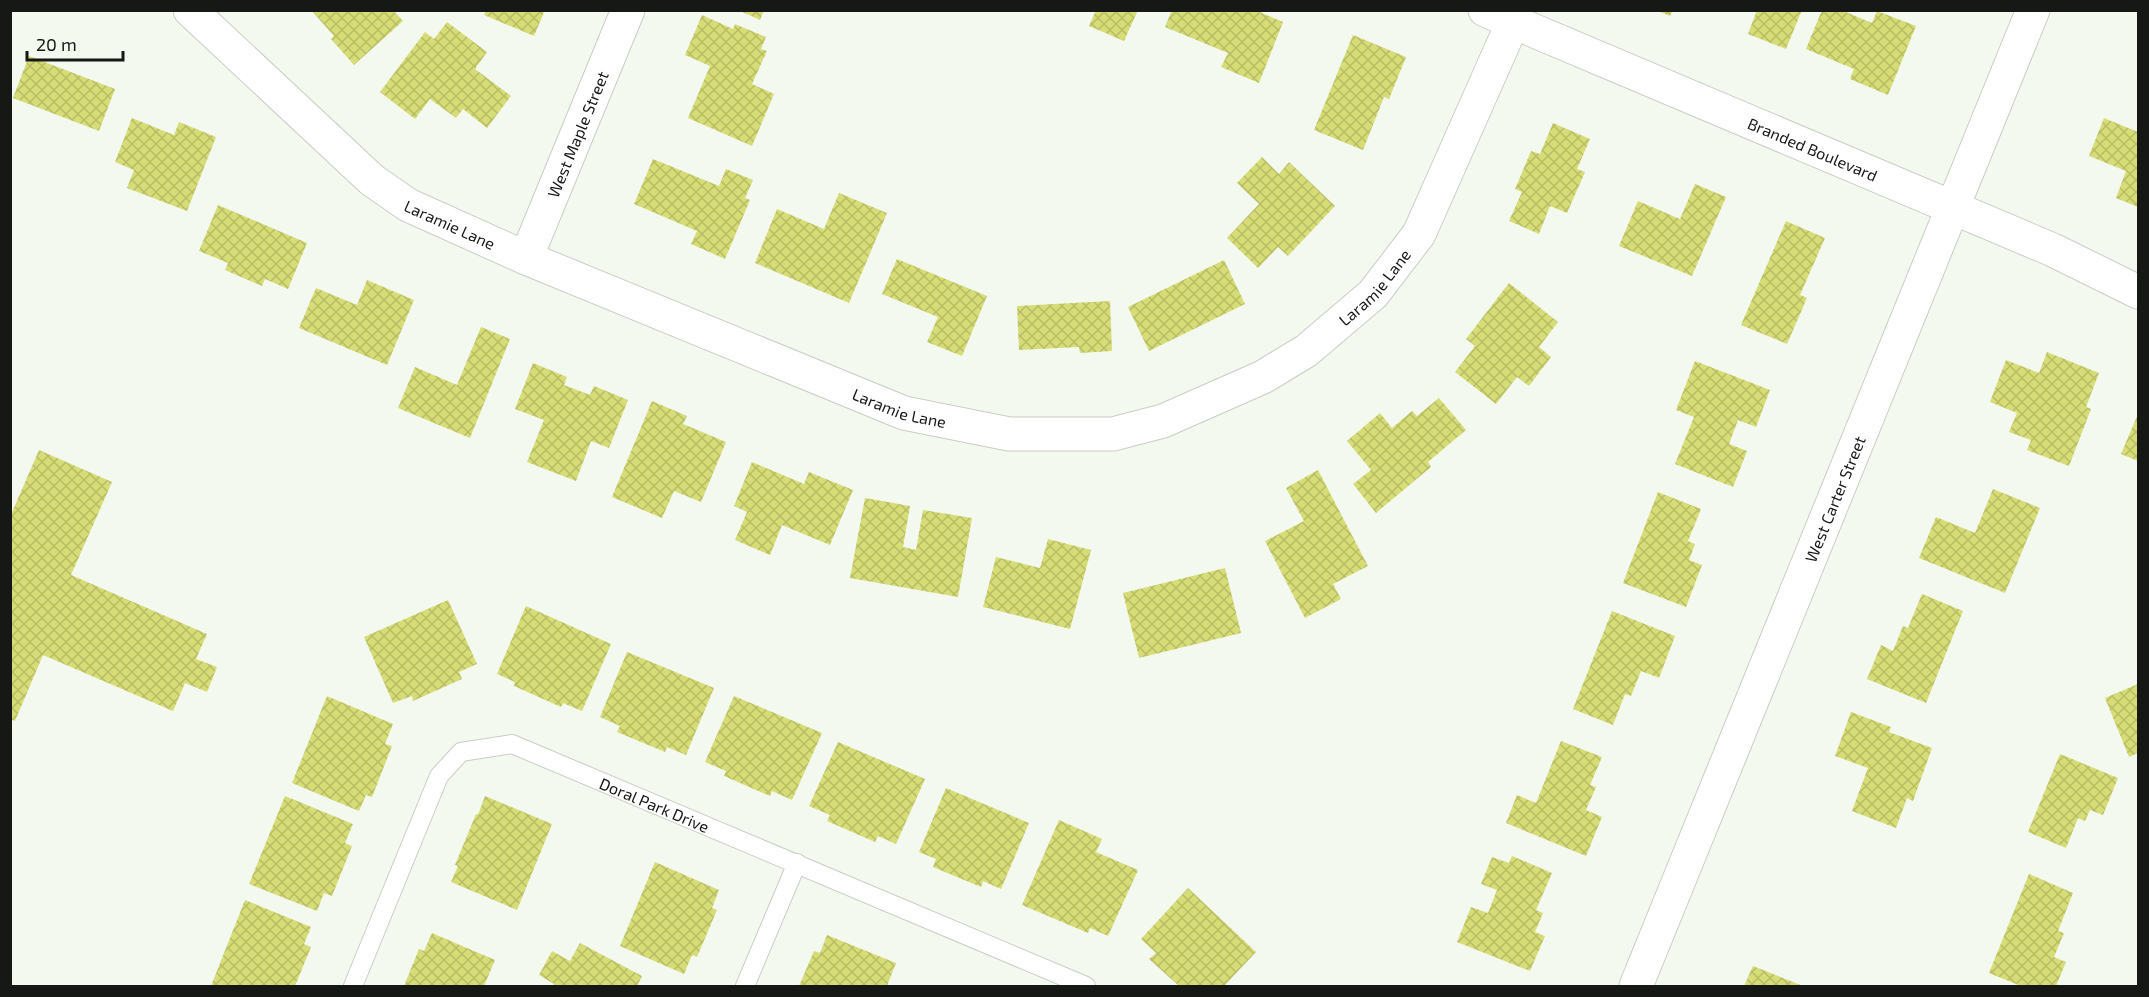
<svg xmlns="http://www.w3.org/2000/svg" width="2149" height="997" font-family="'Exo 2',sans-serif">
<defs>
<pattern id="building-cross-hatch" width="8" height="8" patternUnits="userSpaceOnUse" patternTransform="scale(1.5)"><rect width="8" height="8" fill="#d7dd76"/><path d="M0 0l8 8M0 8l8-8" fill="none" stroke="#b8bd65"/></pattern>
</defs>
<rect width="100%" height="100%" fill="#f4f9f0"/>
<path fill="url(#building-cross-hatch)" d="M311,10h82l10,11 -49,44 -23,-26 3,-3z
M486,10h59l-11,26 -50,-21z
M738,10h26l-4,10z
M1096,10h42l-14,31 -35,-15z
M1172,10h83l28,12 -24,61 -38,-16 7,-14 -63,-26z
M1656,10h17l-3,6z
M1757,10h45l-16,39 -38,-15z
M1822,10h19l31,13 5,-12 39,15 -28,69 -38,-16 4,-10 -48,-20z
M702,15l31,14 2,-5 31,13 -5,12 6,2 -15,33 22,10 -22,52 -64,-28 22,-52 -25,-11z
M447,22l40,30 -12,17 36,27 -24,32 -24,-19 -7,9 -26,-19 -15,20 -35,-27 45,-60 9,7z
M1353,35l53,22 -17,42 -5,-2 -21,53 -49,-20z
M29,56l86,33 -16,42 -86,-33z
M132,118l42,17 5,-13 37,15 -29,74 -60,-23 7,-18 -19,-8z
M2104,118l34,14v75l-22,-9 10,-27 -37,-15z
M1553,123l37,16 -13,30 8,3 -18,41 -17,-7 -11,28 -30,-13 13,-29 -7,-3 16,-38 9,3z
M1262,157l17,17 10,-12 46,44 -47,50 -10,-9 -20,21 -31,-30 32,-34 -22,-21z
M653,159l66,27 7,-17 27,11 -8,18 5,2 -25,59 -34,-15 6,-13 -63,-27z
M1695,184l31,13 -34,79 -73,-30 19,-45 42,18z
M839,193l48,20 -38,90 -94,-40 22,-54 47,20z
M218,205l89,38 -19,46 -23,-10 -3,7 -37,-16 3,-7 -29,-12z
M1786,221l39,17 -25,57 7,3 -20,46 -46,-19z
M897,259l90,37 -25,60 -35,-14 11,-25 -56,-23z
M1224,260l21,44 -96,47 -21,-44z
M367,280l47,20 -27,65 -88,-37 17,-40 41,17z
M1509,283l49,39 -19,25 12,10 -22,29 -12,-9 -21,27 -41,-32 20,-26 -9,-7z
M1110,301l2,50 -32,2 -1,-6 -60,3 -2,-44z
M481,327l29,12 -40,99 -72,-30 17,-41 42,18z
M2047,352l52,21 -13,34 5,2 -22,57 -42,-16 4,-10 -22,-8 8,-19 -27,-11 16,-42 33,13z
M1695,361l75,29 -14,37 -18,-7 -9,24 18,7 -14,36 -58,-23 19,-47 -18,-7z
M533,363l34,14 -3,8 26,10 4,-9 34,14 -19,48 -18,-7 -15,40 -49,-19 17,-42 -29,-11z
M1439,398l27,32 -38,32 3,5 -55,46 -23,-29 18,-14 -24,-29 33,-28 12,15 20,-17 5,5z
M652,401l35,15 -4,8 43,18 -25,60 -27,-11 -12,27 -50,-21z
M2138,414v47l-17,-7z
M39,450l73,32 -41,93 136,59 -11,25 21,8 -10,25 -22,-9 -12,28 -130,-56 -28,66 -5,-2v-202z
M752,462l52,22 5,-12 44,18 -23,55 -48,-20 -12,30 -35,-15 12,-28 -13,-6z
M1318,470l50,96 -35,18 8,15 -36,19 -40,-77 39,-20 -18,-33z
M1993,489l47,19 -35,85 -86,-35 17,-41 39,16z
M1658,492l43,17 -13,32 7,3 -6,16 13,5 -16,42 -63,-24z
M865,498l45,8 -7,41 13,3 7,-40 49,8 -14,79 -108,-19z
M1048,539l43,11 -21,79 -87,-22 13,-50 44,11z
M1225,568l16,65 -102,25 -16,-65z
M1922,594l41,17 -37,92 -59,-24 14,-34 12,6 10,-25 5,2z
M448,600l29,64 -18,8 3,7 -49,22 -1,-5 -19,7 -29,-66z
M526,606l85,38 -29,67 -19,-8 -2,4 -47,-21 1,-4 -18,-8z
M1612,611l63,25 -16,42 -18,-7 -10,25 -6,-2 -12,31 -40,-16z
M627,652l87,36 -28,67 -19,-8 -2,5 -48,-20 3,-6 -20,-9z
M2138,684v69l-9,4 -24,-59z
M327,696l66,28 -8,20 7,2 -20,51 -6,-2 -7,16 -67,-28z
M734,696l88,37 -30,67 -20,-9 -2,5 -46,-20 2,-5 -21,-9z
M1851,712l40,15 -2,5 43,16 -19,53 -6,-3 -11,30 -44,-17 16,-43 -33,-12z
M1561,741l41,16 -12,28 6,2 -10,23 16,7 -16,39 -80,-33 11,-28 19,8z
M838,742l87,37 -29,65 -18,-8 -3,6 -48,-21 3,-6 -21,-9z
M2060,754l58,24 -15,37 -13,-5 -5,11 -7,-3 -12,30 -38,-16z
M946,788l83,35 -28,66 -18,-8 -2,6 -48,-20 3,-8 -17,-7z
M285,796l68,28 -8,19 7,3 -20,50 -8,-3 -7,18 -68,-27z
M485,796l67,28 -35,86 -66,-28 7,-16 -3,-1 21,-51 2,1z
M1059,820l43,19 -6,13 42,18 -30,66 -18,-8 -2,5 -66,-28z
M1512,856l40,17 -16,37 7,3 -8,19 10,4 -15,35 -73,-29 14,-35 17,6 9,-23 -16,-6 11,-27 17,6z
M655,862l64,28 -7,18 5,2 -20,47 -5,-2 -8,19 -64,-28z
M2029,874l44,19 -15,38 6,2 -10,24 12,5 -10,24h-35l-32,-13z
M1188,888l68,64 -32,34h-45l-30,-27 7,-6 -15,-14z
M245,900l66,27 -7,17 7,3 -16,39h-84z
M432,933l63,27 -11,26h-80l15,-37 5,2z
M827,935l69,28 -9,23h-88l15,-35 6,2z
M580,943l62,33 -5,10h-84l1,-2 -15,-9 13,-24 18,10z
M1753,966l50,20h-59z"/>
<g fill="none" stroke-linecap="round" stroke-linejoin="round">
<g stroke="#c9cec5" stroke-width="20">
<g id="lane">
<path id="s1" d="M353,986l86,-210 22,-24 51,-8 574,242"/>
<path d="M745,986l52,-123"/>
</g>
</g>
<g stroke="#c9cec5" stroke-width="35">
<g id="street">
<path id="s2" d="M190,10l182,170 36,25 118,53 378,155 105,21h104l50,-13 100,-44 43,-26 67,-57 46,-60 94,-212"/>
<path id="s3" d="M1485,10l568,240 85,42"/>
<path id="s4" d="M526,258l102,-248"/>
<path id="s5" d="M1636,986l397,-976"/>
</g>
</g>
<use href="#lane" stroke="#fff" stroke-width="18"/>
<use href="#street" stroke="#fff" stroke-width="33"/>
</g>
<g text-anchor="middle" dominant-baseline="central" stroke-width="4.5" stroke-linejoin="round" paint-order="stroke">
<g font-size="16" fill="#161815" stroke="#f4f9f0">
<text stroke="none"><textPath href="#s4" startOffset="134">West Maple Street</textPath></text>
<text stroke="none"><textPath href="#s3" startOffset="356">Branded Boulevard</textPath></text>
<text stroke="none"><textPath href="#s2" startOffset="339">Laramie Lane</textPath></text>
<text stroke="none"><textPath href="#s2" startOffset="1347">Laramie Lane</textPath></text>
<text stroke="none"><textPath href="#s2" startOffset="825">Laramie Lane</textPath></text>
<text stroke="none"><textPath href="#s5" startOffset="526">West Carter Street</textPath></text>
<text stroke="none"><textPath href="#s1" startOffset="466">Doral Park Drive</textPath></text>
</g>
</g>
<rect width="2149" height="997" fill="none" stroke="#161815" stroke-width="24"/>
<path d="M27 51v9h96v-9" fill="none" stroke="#161815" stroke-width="3"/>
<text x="36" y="51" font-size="18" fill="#161815" stroke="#f4f9f0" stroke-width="4.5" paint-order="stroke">20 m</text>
</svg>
